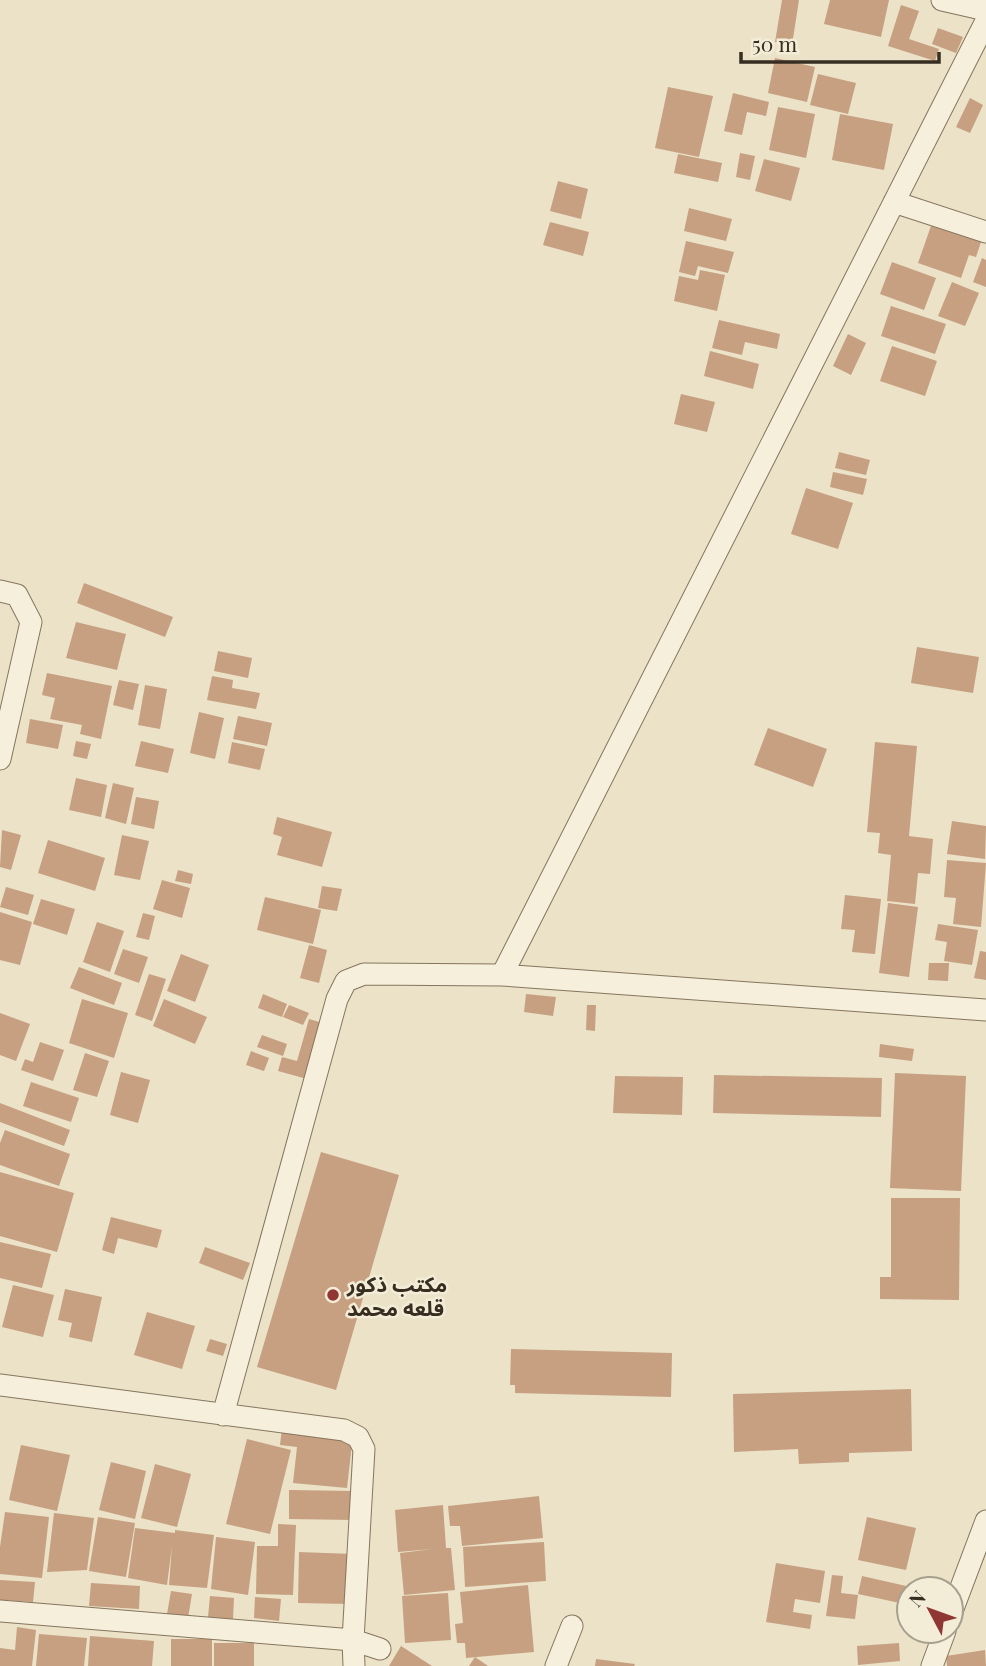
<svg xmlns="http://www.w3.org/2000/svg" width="986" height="1666" font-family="'Playfair Display','Noto Sans Arabic',serif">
<rect width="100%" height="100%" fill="#ebe2c8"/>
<path fill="#c6a081" d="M782,0h17l-7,45 -17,-3z
M830,0h59l-8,37 -57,-13z
M901,5l18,6 -10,28 30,10 -4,12 -47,-15z
M938,28l25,9 -7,16 -24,-9z
M775,58l40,9 -8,35 -39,-9z
M818,74l38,9 -8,31 -38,-9z
M668,87l45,9 -14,61 -44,-9z
M733,93l36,9 -3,14 -19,-4 -5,23 -18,-4z
M970,98l13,7 -13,28 -14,-6z
M778,107l37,7 -9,44 -37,-8z
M840,114l53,10 -9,46 -52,-10z
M740,153l15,3 -5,24 -14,-3z
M678,154l44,9 -4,19 -44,-9z
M764,159l36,9 -9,33 -36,-10z
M558,181l30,8 -7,30 -31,-8z
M689,208l43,11 -6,22 -42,-10z
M550,222l39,10 -6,24 -40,-11z
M931,226l50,16 -5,15 -7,-2 -8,23 -43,-15z
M686,241l48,11 -6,21 -30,-7 -3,10 -16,-4z
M982,258l4,2v27l-13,-5z
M892,262l44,16 -12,32 -44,-16z
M700,270l25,5 -8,36 -43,-10 5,-25 19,4z
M952,282l27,11 -14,33 -27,-10z
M891,306l55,18 -11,30 -54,-18z
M719,320l61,14 -3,15 -32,-7 -3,13 -30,-7z
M848,334l18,9 -15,32 -18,-9z
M892,346l45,15 -12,35 -45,-15z
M710,351l49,13 -6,25 -49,-13z
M681,394l34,8 -8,30 -33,-8z
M839,452l31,8 -4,15 -31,-7z
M833,472l34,7 -4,16 -33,-8z
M806,488l47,15 -15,46 -47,-15z
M84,583l89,34 -8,20 -88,-34z
M76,622l50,12 -9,36 -51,-12z
M917,647l62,10 -6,36 -62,-10z
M218,651l34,7 -4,20 -34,-7z
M47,673l65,13 -11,53 -21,-5 2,-9 -32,-6 5,-21 -13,-3z
M212,676l21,4 -1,8 28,5 -4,16 -49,-9z
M119,680l20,4 -6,26 -20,-5z
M145,685l22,4 -7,40 -22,-4z
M199,712l25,6 -9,41 -25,-6z
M238,716l34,7 -5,23 -34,-7z
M30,719l33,6 -5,24 -32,-6z
M768,728l59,21 -14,38 -59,-22z
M76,741l15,3 -4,15 -14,-3z
M141,741l33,8 -6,24 -33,-7z
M232,742l33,7 -5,21 -32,-7z
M875,742l42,4 -8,90 24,3 -3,35 -12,-1 -3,31 -28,-3 4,-46 -13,-2 2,-20 -13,-1z
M76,778l31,7 -6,32 -32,-7z
M113,783l21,5 -8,36 -21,-6z
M136,797l23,4 -5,28 -23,-5z
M277,817l55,15 -10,35 -45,-12 5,-18 -9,-3z
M952,821l34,5 -1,33 -38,-5z
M2,830l19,5 -10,35 -11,-3z
M122,835l27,6 -9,39 -26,-5z
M48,840l57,18 -10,33 -57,-18z
M947,860l39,3 -5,64 -28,-3 3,-26 -12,-1z
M178,870l15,4 -2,10 -16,-3z
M162,880l28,8 -8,30 -29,-9z
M322,886l20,3 -5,22 -19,-3z
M6,887l28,8 -6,20 -28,-8z
M845,895l36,4 -6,55 -23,-2 3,-22 -14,-1z
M265,897l56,13 -8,34 -56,-14z
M41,899l34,10 -8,26 -34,-11z
M888,903l30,4 -9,70 -30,-4z
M0,912l32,10 -12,43 -20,-5z
M143,913l12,3 -6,24 -13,-3z
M97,922l27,9 -14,41 -27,-10z
M938,924l40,6 -6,35 -28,-4 3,-19 -12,-2z
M309,945l18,5 -8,33 -19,-5z
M123,949l25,8 -9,26 -25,-9z
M980,951l6,1v28l-12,-2z
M181,954l28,11 -14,37 -28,-11z
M929,963h20l-1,18 -20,-1z
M79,967l43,16 -8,22 -44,-17z
M149,974l17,5 -14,42 -17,-6z
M263,994l24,10 -5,13 -24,-9z
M526,994l30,3 -3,19 -29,-4z
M82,999l46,14 -14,45 -45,-15z
M164,999l43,18 -12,27 -42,-18z
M289,1005l20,8 -6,12 -20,-8z
M587,1005h9l-1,26 -9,-1z
M0,1013l30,11 -14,37 -16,-6z
M309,1019l14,4 -16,56 -29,-8 4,-14 15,4z
M262,1035l25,9 -4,12 -26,-9z
M40,1042l24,8 -11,31 -32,-11 4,-11 8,3z
M880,1044l34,5 -2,12 -33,-4z
M251,1051l18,7 -5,13 -18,-6z
M85,1053l24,8 -12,36 -24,-7z
M121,1072l29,8 -12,43 -28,-8z
M895,1073l71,3 -5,115 -71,-3z
M714,1075l168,3 -1,39 -168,-4z
M615,1076l68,1 -1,38 -69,-2z
M31,1082l48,16 -8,24 -48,-16z
M0,1103l70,27 -6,16 -64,-24z
M5,1130l65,24 -11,32 -59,-21v-22z
M321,1152l78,23 -63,215 -79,-23z
M0,1172l74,21 -17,59 -57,-16z
M891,1198h69l-1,102 -79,-1v-22h11z
M111,1217l51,13 -5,18 -39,-10 -4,16 -12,-4z
M0,1242l51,12 -9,34 -42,-10z
M205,1247l45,16 -7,17 -44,-17z
M13,1285l41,10 -11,42 -41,-10z
M65,1289l37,8 -10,45 -23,-5 3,-14 -14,-3z
M147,1312l48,14 -13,43 -48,-14z
M210,1339l17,5 -4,12 -17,-5z
M511,1349l161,4 -1,44 -156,-4v-8h-5z
M911,1389l1,62 -63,2v9l-50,2 -1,-15 -64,3 -1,-58z
M282,1428l71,7 -6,53 -54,-5 4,-36 -17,-2z
M247,1439l44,11 -21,84 -44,-10z
M21,1445l49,10 -13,56 -48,-11z
M111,1462l35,9 -11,48 -36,-9z
M155,1464l36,10 -14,53 -36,-9z
M289,1490l65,1 -1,29 -64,-1z
M539,1496l4,42 -81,8 -2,-20h-10l-2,-20z
M443,1505l3,43h5l4,42 -51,5 -4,-42 33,-4 -35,3 -3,-42z
M5,1512l44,5 -7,61 -42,-4v-27z
M54,1513l40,5 -7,52 -40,2z
M98,1517l37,6 -9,54 -37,-6z
M867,1517l49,11 -10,42 -48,-10z
M278,1524l18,1 -3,70 -37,-1 1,-48h21z
M135,1528l40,5v-3l39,5 -7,53 -38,-3 3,-39 -5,39 -39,-7z
M216,1537l39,5 -7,53 -37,-6z
M544,1542l2,39 -81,6 -2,-40z
M299,1552l53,2 -1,50 -53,-1z
M776,1563l49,8 -5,32 -25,-4 -2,13 19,3 -2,14 -44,-7z
M832,1575l11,1 -2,17 17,2 -3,24 -29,-3z
M862,1576l53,12 -6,1v16l-51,-11z
M0,1580l35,2 -2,20 -33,-2z
M91,1583l49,3 -1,23 -50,-3z
M528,1585l6,67 -68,6 -1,-15h-8l-2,-19 8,-1 -3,-31z
M171,1591l21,3 -4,24 -21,-4z
M448,1593l3,47 -46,3 -3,-47z
M210,1596l24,2 -1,21 -25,-2z
M255,1597l26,2 -2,22 -25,-3z
M17,1627l19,3 -4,36h-32v-18l15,2z
M39,1634l48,4 -3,28h-48z
M90,1636l64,5 -2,25h-64z
M171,1639h41v27h-41z
M214,1643h40v23h-40z
M899,1643l1,18 -42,4 -1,-19z
M401,1646l31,20h-43z
M985,1650l1,16h-39l-1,-10z
M475,1657l13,9h-19z
M596,1659l39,5 -1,2h-39z"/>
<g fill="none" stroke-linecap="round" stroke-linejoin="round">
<g stroke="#86755e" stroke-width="23">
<path id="minor" d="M942,0l44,10
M894,202l92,30
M0,591l17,4 14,27 -31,137
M502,975l484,-954
M0,1385l344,45 14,7 6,12 -11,191 1,26
M223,1415l114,-416 9,-18 18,-7 138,1 484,35
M0,1611l353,29 27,9
M951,1614l35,-93
M556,1666l16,-40
M932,1666l13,-35"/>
</g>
<use href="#minor" stroke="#f6efdb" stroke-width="21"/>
</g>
<circle fill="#903633" stroke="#f3ecd7" stroke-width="2.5" cx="333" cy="1295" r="7"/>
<g text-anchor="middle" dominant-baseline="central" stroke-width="5" stroke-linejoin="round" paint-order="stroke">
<g font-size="21" font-weight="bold" fill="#372d21" stroke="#f3ecd7" text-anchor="start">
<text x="347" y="1283">مکتب ذکور<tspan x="347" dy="24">قلعه محمد</tspan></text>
</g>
</g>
<g transform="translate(930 1610) rotate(311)"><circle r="33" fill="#f3ecd7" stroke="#a8a08e" stroke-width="2"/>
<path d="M0-5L12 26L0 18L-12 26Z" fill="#903633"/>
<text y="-10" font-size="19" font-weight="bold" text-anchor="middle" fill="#372d21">N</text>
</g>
<path d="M741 52v10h198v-10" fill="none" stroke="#372d21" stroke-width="3.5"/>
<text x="752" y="52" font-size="21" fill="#372d21" stroke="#f3ecd7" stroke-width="5" paint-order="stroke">50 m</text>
</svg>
